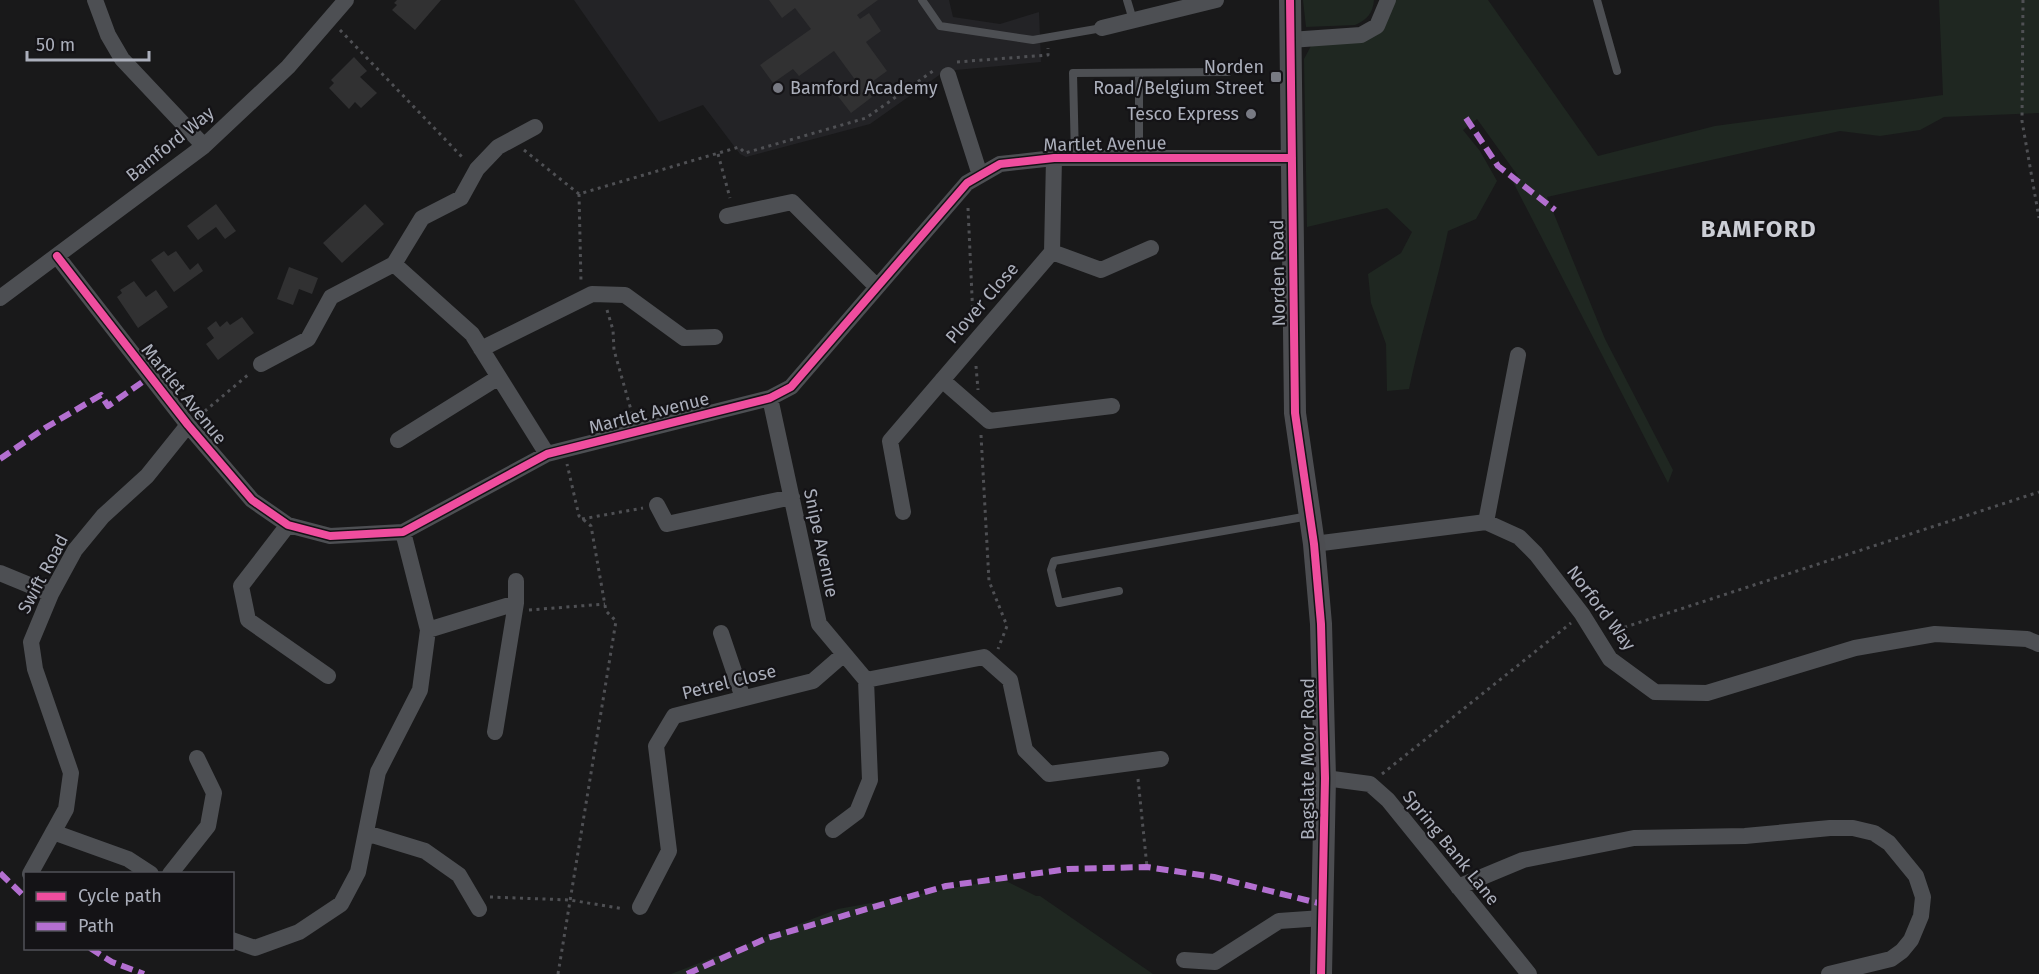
<svg xmlns="http://www.w3.org/2000/svg" width="2039" height="974" font-family="'Fira Sans',sans-serif">
<rect width="100%" height="100%" fill="#19191a"/>
<path fill="#232326" d="M574,0h375l4,17 47,7 39,-12 2,50 -96,9 -75,53 -124,33 -6,-3 -37,-49 -44,17z"/>
<path fill="#1f2721" d="M1303,0h71c-1,13 -7,20 -19,25l-49,2z
M1393,0h95l110,156 117,-30 228,-31 -4,-95h100v113l-95,4 -24,13 -40,6 -40,-5 -293,66 58,142 68,131 -5,13 -157,-305 7,-2 -41,-57 -14,11 17,21 17,30 -21,38 -28,12c-11,53 -28,105 -39,158l-22,2 -1,-47 -15,-41 -3,-29 33,-21 11,-21 -25,-24 -80,19 -3,-168 7,-13 53,-6z
M1002,879l34,17h4l113,78h-482l167,-65z"/>
<path fill="#313132" d="M397,0h44l-26,30 -23,-20 5,-5 -3,-2z
M769,0h109l-21,15 3,4 9,-6 12,18 -15,11 21,29 -22,16 7,10 -21,16 -14,-18 19,-14 -22,-30 -35,25 -6,-7 -20,14 -13,-18 51,-36 -16,-21 -13,10z
M354,57l13,14 -7,6 17,16 -16,15 -6,-6 -6,7 -20,-21 5,-5 -3,-3z
M216,204l20,27 -11,8 -9,-12 -18,13 -11,-14z
M365,204l19,20 -42,39 -19,-20z
M164,251l4,5 8,-5 14,19 8,-7 5,8 -29,21 -23,-32z
M289,267l29,11 -6,16 -13,-5 -6,16 -16,-6z
M134,281l12,16 10,-7 12,17 -30,21 -21,-31 5,-4 -2,-3z
M242,317l12,16 -36,27 -12,-16 8,-6 -7,-10 9,-7 4,6 7,-6 3,4z"/>
<g fill="none" stroke-linecap="round" stroke-linejoin="round">
<path stroke="#4f5054" stroke-width="3" stroke-dasharray="3 4.5" stroke-linecap="butt" d="M2023,0l-1,121 17,97
M340,30l124,129
M957,62l91,-7v-7
M524,150l55,44 160,-47 6,6 121,-35 67,-47
M718,154l12,44
M579,194l2,88
M968,208l5,110
M607,310l6,20 1,20 19,67
M976,366l2,24
M199,416l50,-42
M981,435l8,146 18,45 -9,23
M582,519l61,-11
M529,610l76,-6
M1610,632l429,-140
M1382,774l189,-151
M1138,779l9,88
M490,897l80,3 54,9
M558,974l58,-353 -10,-10 -15,-85 -12,-10 -12,-52"/>
<path stroke="#4d4f53" stroke-width="8" d="M922,0l18,26 93,14 69,-12
M1127,0l6,20
M1597,0l20,71
M1139,73v85
M1075,158l-2,-85 155,-1
M1119,591l-60,12 -8,-33 3,-9 255,-45"/>
<path stroke="#4d4f53" stroke-width="16" d="M95,0l13,35 14,24 82,87
M1102,28l114,-28
M1290,40l71,-5 16,-9 11,-26
M948,75l32,100
M727,216l65,-14 84,84
M1052,252l2,-94
M57,256l131,169 64,75 36,25 42,11 73,-4 144,-78 223,-56 21,-11 176,-204 33,-19 54,-6h238
M394,264l78,70 75,120
M0,298l204,-152 84,-79 58,-67
M481,349l111,-55 33,1 59,43 31,-1
M261,364l47,-25 23,-42 63,-33 28,-46 39,-20 16,-29 21,-22 37,-20
M942,380l47,41 123,-15
M770,398l49,226 47,56
M398,440l101,-63
M657,505l10,19 125,-27
M903,512l-13,-71 162,-189 49,18 50,-22
M1486,522l32,-167
M288,525l-47,61 7,34 80,56
M1314,544l172,-22 33,15 17,17 46,60 28,45 45,33 52,1 148,-45 80,-14 92,5 12,5
M0,573l51,21
M516,603v-22
M428,630l88,-27 -21,129
M721,633l22,65
M866,680l118,-23 26,23 15,70 24,24 112,-15
M1325,778l45,6 18,16 141,174
M833,830l24,-18 13,-32 -4,-100
M53,832l75,27 23,15
M366,833l59,18 34,24 20,34
M30,874l36,-65 5,-36 -36,-104 -4,-27 20,-48 24,-44 28,-34 44,-40 41,-51
M170,874l38,-48 6,-33 -17,-35
M1458,887l65,-27 111,-22 111,-2 85,-8h23l21,5 15,10 27,33 7,21 -2,19 -10,24 -9,11 -11,8 -62,15
M640,907l29,-56 -13,-105 18,-30 139,-35 31,-27
M232,940l23,8 44,-16 42,-28 17,-32 20,-100 42,-82 8,-60 -25,-98
M1184,960l31,2 64,-41 43,-3"/>
<path stroke="#4c4d51" stroke-width="22" d="M1290,0l5,413 19,131 7,80 4,154 -4,196"/>
<path stroke="#b36fd0" stroke-width="6" stroke-dasharray="12 6" stroke-linecap="butt" d="M1466,118l32,48 57,44
M0,459l45,-31 56,-33 7,11 43,-30
M0,873l26,25
M90,948l22,14 32,12
M687,974l80,-36 179,-52 122,-17 79,-2 67,10 108,27"/>
<g stroke="#141316" stroke-width="11">
<path id="cycleway" d="M1290,0l5,413 19,131 7,80 4,154 -4,196
M57,256l131,169 64,75 36,25 42,11 73,-4 144,-78 223,-56 21,-11 176,-204 33,-19 54,-6h238"/>
</g>
<use href="#cycleway" stroke="#ef4d9e" stroke-width="8"/>
</g>
<g fill="#787a83" stroke="#141316" stroke-width="2">
<rect x="1270" y="71" width="12" height="12" rx="3"/>
<circle cx="778" cy="88" r="6"/>
<circle cx="1251" cy="114" r="6"/>
</g>
<g text-anchor="middle" dominant-baseline="central" stroke-width="4.5" stroke-linejoin="round" paint-order="stroke">
<g font-size="18" fill="#abafbb" stroke="#141316" text-anchor="end">
<text x="1264" y="67">Norden<tspan x="1264" dy="21">Road/Belgium Street</tspan></text>
<text x="790" y="88" text-anchor="start">Bamford Academy</text>
<text x="1239" y="114">Tesco Express</text>
</g>
<g font-size="18" fill="#abafbb" stroke="#141316">
<text transform="translate(170 144) rotate(-39)">Bamford Way</text>
<text transform="translate(1105 144) rotate(-1)">Martlet Avenue</text>
<text transform="translate(1278 273) rotate(-91)">Norden Road</text>
<text transform="translate(982 303) rotate(-49)">Plover Close</text>
<text transform="translate(184 394) rotate(51)">Martlet Avenue</text>
<text transform="translate(649 413) rotate(-14)">Martlet Avenue</text>
<text transform="translate(821 543) rotate(78)">Snipe Avenue</text>
<text transform="translate(43 574) rotate(-62)">Swift Road</text>
<text transform="translate(1601 608) rotate(53)">Norford Way</text>
<text transform="translate(729 682) rotate(-14)">Petrel Close</text>
<text transform="translate(1308 759) rotate(-90)">Bagslate Moor Road</text>
<text transform="translate(1451 848) rotate(51)">Spring Bank Lane</text>
</g>
<g font-size="24" font-weight="bold" letter-spacing="1.5" fill="#ccced6" stroke="#141316">
<text x="1759" y="229">BAMFORD</text>
</g>
</g>
<rect x="24" y="872" width="210" height="78" fill="#141316" stroke="#505158" stroke-width="1.5"/>
<rect x="36" y="892" width="30" height="9" fill="#ef4d9e" stroke="#505158" stroke-width="1.5"/>
<text x="78" y="902" font-size="18" fill="#abafbb">Cycle path</text>
<rect x="36" y="922" width="30" height="9" fill="#b36fd0" stroke="#505158" stroke-width="1.5"/>
<text x="78" y="932" font-size="18" fill="#abafbb">Path</text>
<path d="M27 51v9h122v-9" fill="none" stroke="#abafbb" stroke-width="3"/>
<text x="36" y="51" font-size="18" fill="#abafbb" stroke="#141316" stroke-width="4.5" paint-order="stroke">50 m</text>
</svg>
